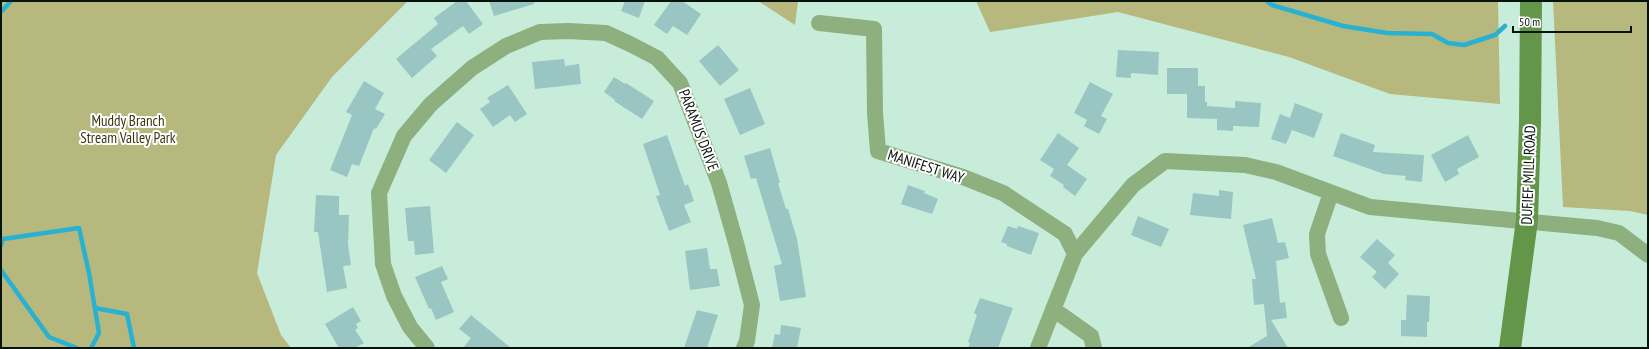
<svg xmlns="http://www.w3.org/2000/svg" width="1649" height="349" font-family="'PT Sans Narrow',sans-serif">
<rect width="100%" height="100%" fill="#c7edda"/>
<path fill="#b7b87d" d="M1,1h407l-76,76 -56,78 -19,118 24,62 10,13h-290z
M758,1h40l-3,24z
M976,1h522l2,103 -110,-10 -101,-37 -171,-45 -128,20z
M1553,1h95v214l-18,-4 -67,-4z"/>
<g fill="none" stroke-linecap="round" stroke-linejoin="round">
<path stroke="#29b1d2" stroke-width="4.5" d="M1267,1l5,4 71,21 44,7 45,1 16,9 16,2 31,-10 10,-9
M1,12l10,-11
M1,245l2,-6 76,-11 10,45 10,60 -8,15
M1,270l48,67 28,11
M95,308l32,6 7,34"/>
</g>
<path fill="#99c5c2" d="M457,1h9l17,23 -14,10 -6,-8 -32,23 6,7 -25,22 -16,-19 42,-35 -4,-6z
M489,1h45v3l-40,12z
M625,1h20l-6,17 -18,-7z
M671,1h11l19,13 -14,21 -14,-9 -6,8 -13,-9z
M718,45l21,25 -19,16 -21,-25z
M1118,50l41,2 -1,23 -27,-2v5l-15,-1z
M564,59l1,7 14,-2 2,20 -46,5 -3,-27z
M1167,68h31v18h7v16h2v4l28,2v-7l26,2 -2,24 -26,-1v5l-16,-1v-11l-30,-1v-24h-20z
M614,77l11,7 1,-1 28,18 -12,18 -28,-18 1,-1 -11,-8z
M364,81l20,12 -9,16 10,5 -9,15 -2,-1 -15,38 -7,-2 -5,13 -17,-7 22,-55 -6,-3z
M1090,82l23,12 -12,22 6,3 -8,15 -15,-8 3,-6 -13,-7z
M508,85l19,29 -12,8 -5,-7 -17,12 -13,-18 10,-7 -3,-4z
M750,88l15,36 -25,11 -16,-36z
M1295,103l28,11 -9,24 -22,-8 -6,14 -15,-5 9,-25 10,4z
M457,122l17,13 -28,38 -17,-13z
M1058,133l21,15 -12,17 20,14 -12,17 -12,-9 1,-2 -14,-9 4,-7 -14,-9z
M1341,133l34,12 -2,7 51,3 -2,27 -17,-2 1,-4 -22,-2 -51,-18z
M667,135l18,51 3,-2 6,17 -10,4 7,17 -22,9 -13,-35 4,-1 -17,-51z
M1468,135l11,22 -22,12 2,5 -14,8 -14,-27z
M770,148l10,35h-2l8,26h2l9,30 9,58 -26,4 -6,-35 8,-2 -26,-86 -5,1 -7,-23z
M908,185l17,6 -1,2 14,6 -6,15 -31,-10z
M1219,190l14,2 -2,27 -41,-4 3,-22 26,3z
M316,195l23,1v19h10l-1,29 3,21 -8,1 4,22 -20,4 -9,-60h-4z
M430,206l4,47 -19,2 -1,-14h-6l-3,-33z
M1138,216l31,13 -8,18 -30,-12z
M1272,218l6,25 7,-1 4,16 -13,3 4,42 5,-1 2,16 -16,2 17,28h-41l20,-12 -3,-32 -10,1 -2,-26h4l-13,-54z
M1008,226l9,3 1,-3 21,7 -8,22 -24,-9v-2l-6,-2z
M1377,239l18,16 -7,8 11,11 -14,15 -13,-12 5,-5 -17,-15z
M707,248l3,21h7l3,17 -30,4 -5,-39z
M442,266l6,13 -7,3 13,30 -18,8 -5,-12 -2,1 -14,-32z
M1407,295l23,1 -1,26h-2v15l-26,-1v-16h5z
M980,298l33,10 -15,40h-30l2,-5 -2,-1 9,-27 -3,-2z
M353,307l8,14 -5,3 2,4 -3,2 9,13 -9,5h-16l-14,-24z
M697,310l21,5 -11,33h-23z
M471,315l40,33h-48l8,-10 -12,-9z
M781,325l20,3 -4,20h-25l3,-14 5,1z"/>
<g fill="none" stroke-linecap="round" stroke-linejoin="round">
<path stroke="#8db07e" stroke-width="16" d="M819,23l55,6 1,84 3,38 85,26 40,16 62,41 10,20
M1331,193l-14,41 1,20 23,64
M1053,309l38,27 3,12
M427,348l-17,-21 -16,-31 -11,-32 -4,-71 25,-57 27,-32 41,-36 34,-22 34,-14 28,-1 38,2 24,11 27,14 23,25 39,100 17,60 16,62 -5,36 -3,7
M1038,348l37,-94 58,-69 32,-24 80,4 31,7 94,35 227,21 22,5 29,22"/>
<path stroke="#639649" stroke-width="22" d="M1510,348l17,-128 3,-97 1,-122"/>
</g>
<g text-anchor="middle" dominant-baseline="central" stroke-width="4" stroke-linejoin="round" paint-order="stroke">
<g font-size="15" fill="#38370e" stroke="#fff">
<text x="128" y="120">Muddy Branch<tspan x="128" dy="17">Stream Valley Park</tspan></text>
</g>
<g font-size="15" fill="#06130d" stroke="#fff">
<text transform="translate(699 130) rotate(69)">PARAMUS DRIVE</text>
<text transform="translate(926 166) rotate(18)">MANIFEST WAY</text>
<text transform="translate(1528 175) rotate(-88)">DUFIEF MILL ROAD</text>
</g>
</g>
<rect width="1649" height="349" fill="none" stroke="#06130d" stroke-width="4"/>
<path d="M1513 26v6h118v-6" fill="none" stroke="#06130d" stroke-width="2"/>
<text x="1519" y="26" font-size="12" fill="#06130d" stroke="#ffffff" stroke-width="3" paint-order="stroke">50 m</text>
</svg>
